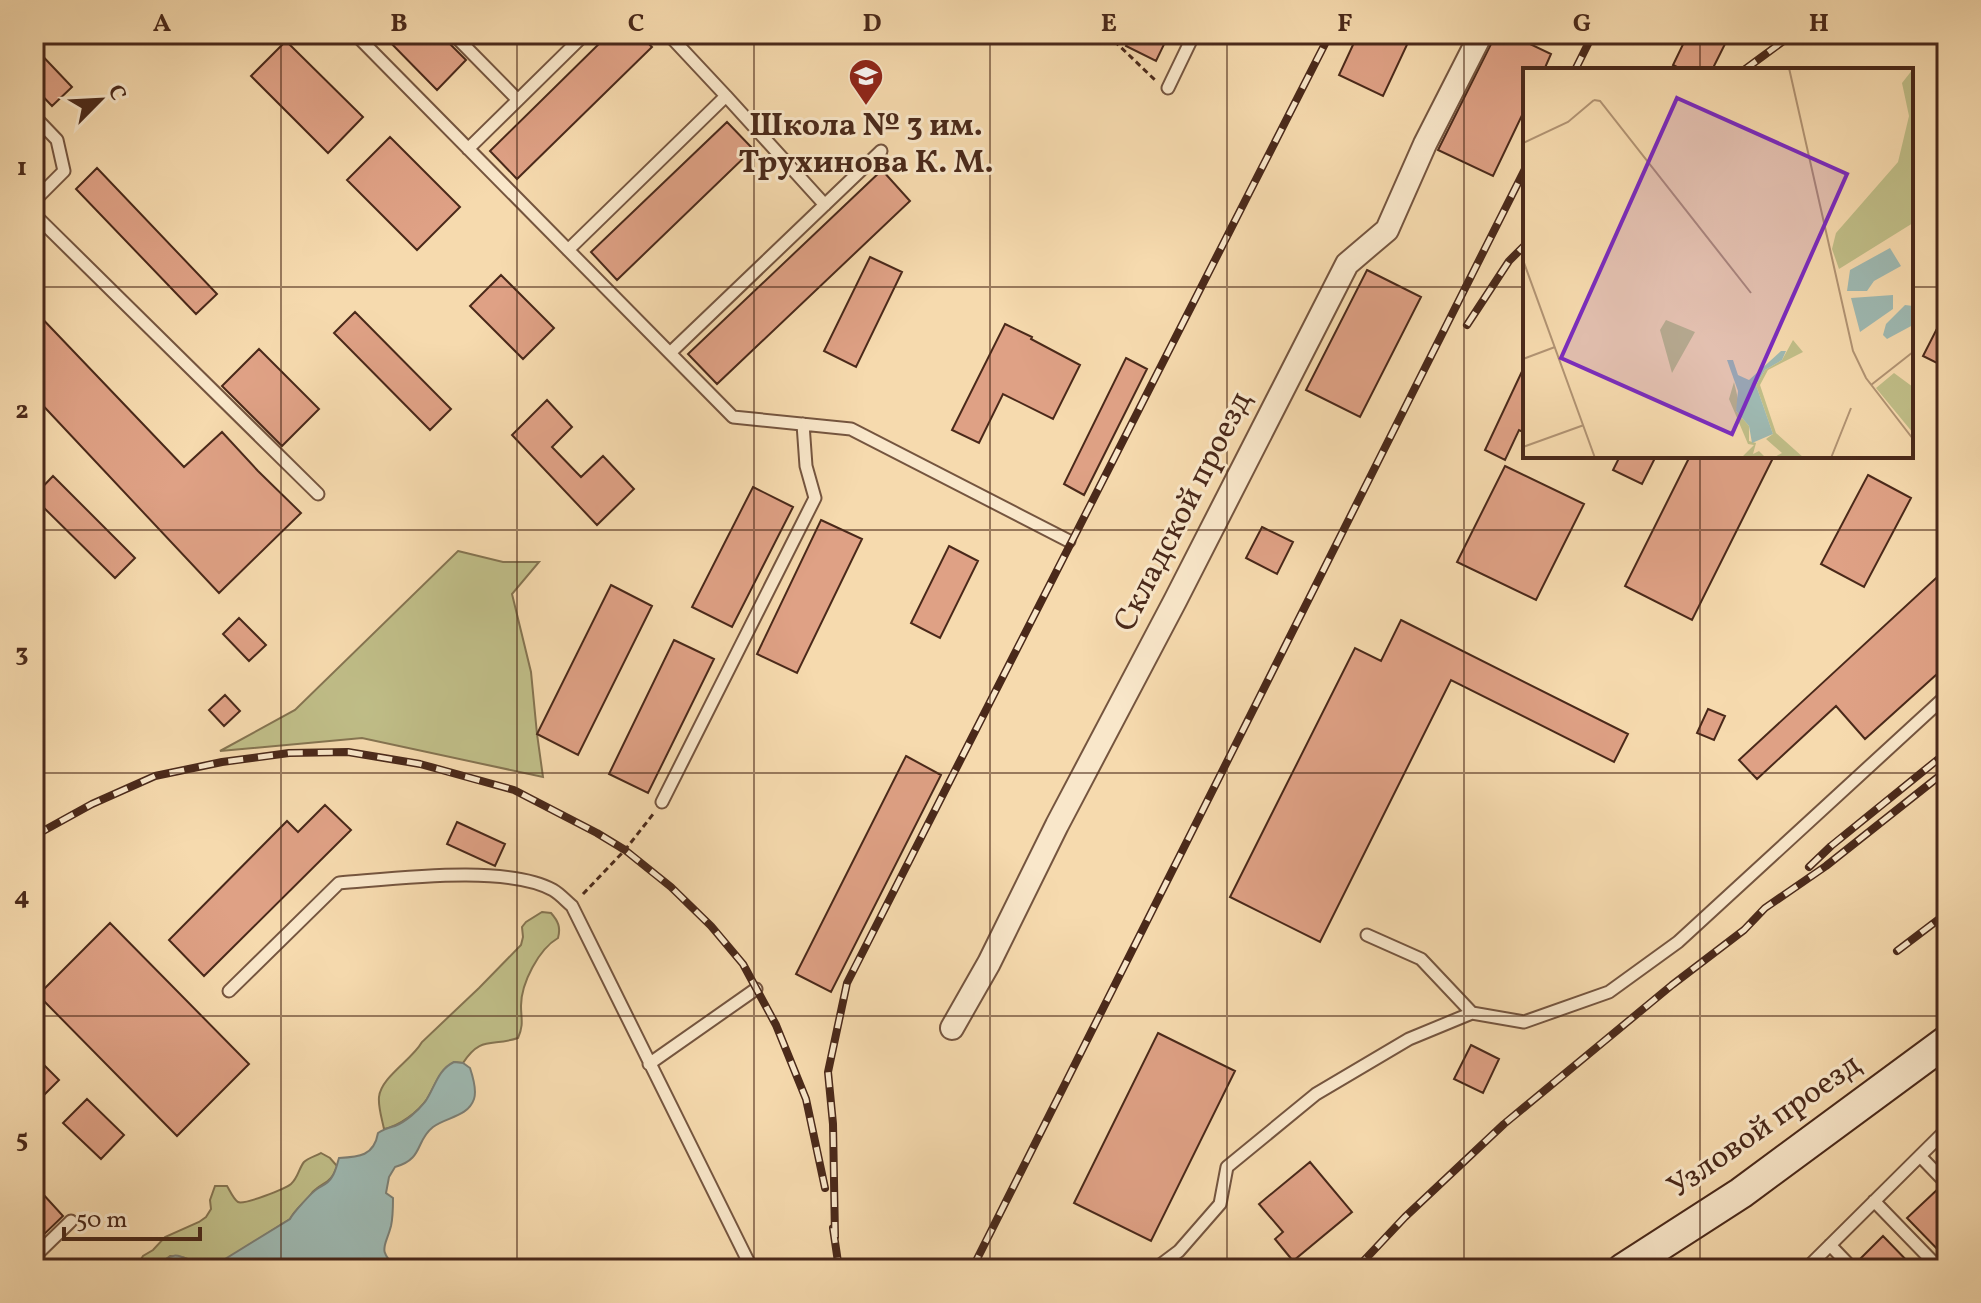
<svg xmlns="http://www.w3.org/2000/svg" width="1981" height="1303" font-family="Vollkorn,serif">
<rect width="100%" height="100%" fill="#f6daae"/>
<filter id="stains"><feTurbulence type="fractalNoise" baseFrequency=".0025" numOctaves="4"/><feColorMatrix values="0 0 0 0 .2 0 0 0 0 .09 0 0 0 0 .02 0 0 0 .5 -.17"/></filter>
<radialGradient id="worn" r=".72"><stop offset=".6" stop-color="#630" stop-opacity="0"/><stop offset="1" stop-color="#630" stop-opacity=".3"/></radialGradient>
<path fill="#c0be88" stroke="#857451" stroke-width="2" d="M458,551l45,11h36l-27,32 19,78 6,62 6,43 -181,-39 -142,13 75,-41z
M542,912l9,1c7,8 10,14 7,25 -19,11 -37,45 -37,68 0,12 3,19 -3,32 -26,9 -37,-3 -55,25l-9,-1c-18,13 -16,19 -27,37 -9,13 -28,27 -43,30 -2,-10 -6,-22 -5,-32 2,-20 33,-37 43,-55l57,-54 42,-43 2,-8 -1,-10 4,-5z
M321,1153l9,5 7,8c-5,15 -10,15 -21,23 -5,3 -5,7 -9,10 -6,7 -12,11 -17,20l-71,45c-18,8 -18,-2 -34,-6 -4,-2 -10,-1 -15,-2l-16,13h-19l8,-13 10,-6 12,-13 34,-15 7,-5 5,-8 -1,-9 5,-14h12c3,5 7,14 11,16 6,3 47,-13 53,-18 7,-6 8,-16 13,-22 4,-4 12,-6 17,-9z"/>
<path fill="#9eb9b2" stroke="#7c7f75" stroke-width="2" d="M454,1062l9,1 7,5c3,9 7,22 4,31 -6,18 -28,18 -41,28 -18,14 -9,32 -38,40l-6,10 -3,16 7,5c0,9 0,19 -2,28 -6,23 -14,22 6,43h-243c28,-30 31,0 58,-2l78,-48c3,-6 22,-27 27,-30 6,-4 11,-5 15,-12 4,-6 5,-13 7,-19 20,-1 35,-2 39,-25 6,-4 10,-5 17,-7 10,-4 23,-15 30,-24 10,-14 12,-32 29,-40z"/>
<path fill="#dfa185" stroke="#4a291a" stroke-width="2" d="M382,34h58l26,26 -29,30z
M609,34h30l13,13 -135,132 -27,-28z
M1132,34h37l-13,27 -30,-15z
M1358,34h54l-29,62 -44,-21z
M1495,34h14l42,20 -7,16h-19v39l-32,67 -55,-26 55,-110z
M1688,34h42l-18,36h-29l-10,-5z
M286,41l77,76 -35,36 -77,-77z
M34,47l38,40 -20,19 -18,-19z
M727,122l26,27 -136,131 -26,-28z
M390,137l70,70 -43,43 -70,-70z
M97,168l120,126 -21,20 -120,-125z
M882,170l28,31 -193,183 -29,-30z
M870,257l32,15 -46,95 -32,-16z
M1367,270l54,27 -61,120 -54,-27z
M501,275l53,53 -31,31 -53,-53z
M1947,309v59l-24,-12z
M34,310l150,157 38,-35 36,39 43,42 -82,80 -185,-197z
M355,312l96,97 -21,21 -96,-97z
M1005,324l27,13 -1,2 49,26 -27,54 -50,-25 -24,49 -27,-13z
M259,349l60,60 -37,37 -60,-60z
M1126,358l21,11 -63,126 -20,-11z
M1525,365v68l-6,-3 -14,30 -20,-10z
M547,400l25,27 -20,20 29,30 22,-21 31,33 -37,36 -85,-90z
M1620,456h36l-14,28 -29,-14z
M1690,456h84l-82,164 -67,-34z
M1505,466l79,38 -48,96 -79,-38z
M1868,475l43,23 -47,89 -43,-23z
M53,476l82,82 -20,20 -81,-80v-2z
M753,487l40,20 -61,120 -40,-20z
M821,520l41,19 -65,134 -40,-19z
M1262,527l31,15 -16,32 -31,-16z
M949,546l29,15 -38,77 -29,-15z
M1947,568v97l-82,74 -29,-33 -79,73 -18,-19z
M611,585l41,21 -74,149 -41,-21z
M239,618l27,27 -17,16 -26,-27z
M1401,620l227,114 -14,28 -163,-82 -131,262 -90,-45 125,-249 26,13z
M674,640l40,19 -66,134 -39,-19z
M225,695l15,16 -16,15 -15,-16z
M1708,709l17,7 -11,24 -17,-7z
M906,756l35,19 -110,217 -35,-18z
M325,805l26,25 -147,146 -35,-36 118,-119 11,11z
M457,822l48,22 -10,22 -48,-22z
M110,923l139,141 -72,72 -139,-141z
M1158,1033l77,38 -84,170 -77,-38z
M1471,1045l28,14 -16,34 -29,-14z
M34,1055l25,25 -25,25z
M87,1099l37,36 -23,24 -38,-36z
M1310,1162l42,50 -59,49 -18,-22 8,-7 -24,-28z
M1939,1188l8,4v67l-40,-41z
M42,1193l21,23 -29,28v-43z
M1883,1236l32,33h-54l-3,-8z"/>
<g fill="none" stroke-linecap="round" stroke-linejoin="round">
<g stroke="#75553f" stroke-width="15">
<path id="lane" d="M355,34l378,383 118,12 218,112
M453,34l65,66
M1168,88l26,-54
M726,96l99,109
M34,116l23,24 7,31 -30,30
M468,149l117,-115
M34,214l284,280
M568,250l158,-154 -58,-62
M670,353l211,-202
M662,802l153,-304 -9,-32 -3,-42
M1367,935l54,24 51,54 52,9 85,-30 69,-50 269,-247
M229,991l110,-108c54,-4 168,-19 214,7 7,4 13,11 19,16l180,363
M649,1064l107,-75
M1920,1156l27,28
M1874,1201l66,68
M1830,1245l23,24
M34,1257l37,-36
M1155,1269l24,-18 41,-47 7,-37 89,-73 93,-55 63,-26
M1806,1269l141,-140"/>
</g>
<g stroke="#75553f" stroke-width="26">
<path id="street" d="M952,1028l37,-65 68,-138 118,-224 172,-337 40,-34 38,-86 56,-110"/>
</g>
<g stroke="#4a291a" stroke-width="34">
<path id="secondary" d="M1623,1269l118,-76 206,-152"/>
</g>
<path stroke="#4a291a" stroke-width="3" stroke-dasharray="6 4" stroke-linecap="butt" d="M1107,34l49,47
M583,894l42,-44 29,-37"/>
<use href="#lane" stroke="#f9e7ca" stroke-width="11"/>
<use href="#street" stroke="#f9e7ca" stroke-width="22"/>
<use href="#secondary" stroke="#f9e7ca" stroke-width="30"/>
<g stroke="#4a291a" stroke-width="8">
<path id="rail" d="M1575,70l18,-36
M1744,70l49,-36
M1467,325l42,-64 16,-16
M34,836l58,-32 63,-28 67,-14 67,-9 59,-1 72,12 94,26 83,43 28,17 46,37 40,39 32,38 33,61 30,74 19,89
M1809,867l22,-21 116,-94
M1897,951l50,-38
M833,1228l6,41
M835,1237l-2,-113 -5,-52 19,-89 483,-949
M972,1269l553,-1100
M1356,1269l49,-52 99,-93 168,-139 72,-55 21,-22 61,-42 121,-96"/>
</g>
<use href="#rail" stroke="#f9e7ca" stroke-width="5" stroke-dasharray="15" stroke-linecap="butt"/>
</g>
<path fill="none" stroke="#4a291a" stroke-width="2" stroke-opacity="0.55" d="M281,34v1235M517,34v1235M754,34v1235M990,34v1235M1227,34v1235M1464,34v1235M1700,34v36M34,287h1491M1911,287h36M1700,456v813M34,530h1913M34,773h1913M34,1016h1913"/>
<defs>
<g id="school-pin" transform="scale(1.8)"><path d="M0 17L-7.5 6A9.5 9.5 0 1 1 7.5 6Z" fill="#8f2418" stroke="#f9e7ca"/><path d="M0-5L7-2L0 1L-7-2ZM-4 1L0 2.5L4 1V4Q0 6-4 4Z" fill="#fff"/></g>
</defs>
<g fill-rule="evenodd">
<use href="#school-pin" x="866" y="76"/>
</g>
<g text-anchor="middle" dominant-baseline="central" stroke-width="6" stroke-linejoin="round" paint-order="stroke">
<g font-size="32" font-weight="bold" fill="#4a291a" stroke="#f9e7ca">
<text x="866" y="127">Школа № 3 им.<tspan x="866" dy="37">Трухинова К. М.</tspan></text>
</g>
<g font-size="32" fill="#4a291a" stroke="#f9e7ca">
<text transform="translate(1184 512) rotate(-63)">Складской проезд</text>
<text transform="translate(1765 1127) rotate(-35)">Узловой проезд</text>
</g>
</g>
<g transform="translate(1523 68)">
<rect width="390" height="390" fill="#f6daae"/>
<path d="M390,1v154l-74,46 -7,-20 4,-16 62,-71 11,-46 -7,-33zM143,252l29,12 -23,41 -12,-43zM270,272l10,12 -35,18 -8,15 16,48 28,25h-31l9,-5 -16,-14 7,-5 -17,-49 9,-15 17,-10zM371,305l19,14v46l-37,-45zM211,314l5,21 -3,8 13,15v15l7,2 -3,11 6,-3 7,7h-25l13,-13 -6,-1 -19,-45z" fill="#c0be88"/>
<path d="M367,180l11,18 -27,15 -7,10h-20l3,-21zM370,227v14l-33,23 -9,-34zM382,237l8,1v19l-26,14 -4,-4 3,-11zM258,283h5l-4,9 -17,10 -9,15 17,49 -21,9 -3,-17 -13,-15 2,-20 -11,-31h6l5,15 11,5z" fill="#9eb9b2"/>
<path fill="none" stroke="#b19373" stroke-width="2" d="M266,0l64,283 13,27 47,61M71,32l6,1 151,192M0,75l45,-21 26,-22M0,192l72,198M0,291l32,-12M348,317l42,-33M0,379l61,-22M308,390l20,-50"/>
<path fill="#7b2cbf" fill-opacity="0.15" stroke="#7b2cbf" stroke-width="4" d="M154,30l170,76 -115,260 -171,-76z"/>
<rect width="390" height="390" fill="none" stroke="#4a291a" stroke-width="4"/>
</g>
<rect width="1981" height="1303" fill="none" stroke="#f6daae" stroke-width="88"/>
<g transform="translate(100 100) rotate(66)" stroke="#f9e7ca" stroke-width="6" paint-order="stroke">
<path d="M0-6L14 30L0 20L-14 30Z" fill="#4a291a"/>
<text y="-12" font-size="22" font-weight="bold" text-anchor="middle" fill="#4a291a">С</text>
</g>
<path d="M64 1227v12h136v-12" fill="none" stroke="#4a291a" stroke-width="4"/>
<text x="76" y="1227" font-size="24" fill="#4a291a" stroke="#f9e7ca" stroke-width="6" paint-order="stroke">50 m</text>
<rect x="44" y="44" width="1893" height="1215" fill="none" stroke="#4a291a" stroke-width="3"/>
<g font-size="26" text-anchor="middle" font-weight="bold" fill="#4a291a">
<text x="162" y="31">A</text>
<text x="399" y="31">B</text>
<text x="636" y="31">C</text>
<text x="872" y="31">D</text>
<text x="1109" y="31">E</text>
<text x="1345" y="31">F</text>
<text x="1582" y="31">G</text>
<text x="1819" y="31">H</text>
<text x="22" y="175">1</text>
<text x="22" y="418">2</text>
<text x="22" y="661">3</text>
<text x="22" y="904">4</text>
<text x="22" y="1147">5</text>
</g>
<rect width="100%" height="100%" filter="url(#stains)"/>
<rect width="100%" height="100%" fill="url(#worn)"/>
</svg>
